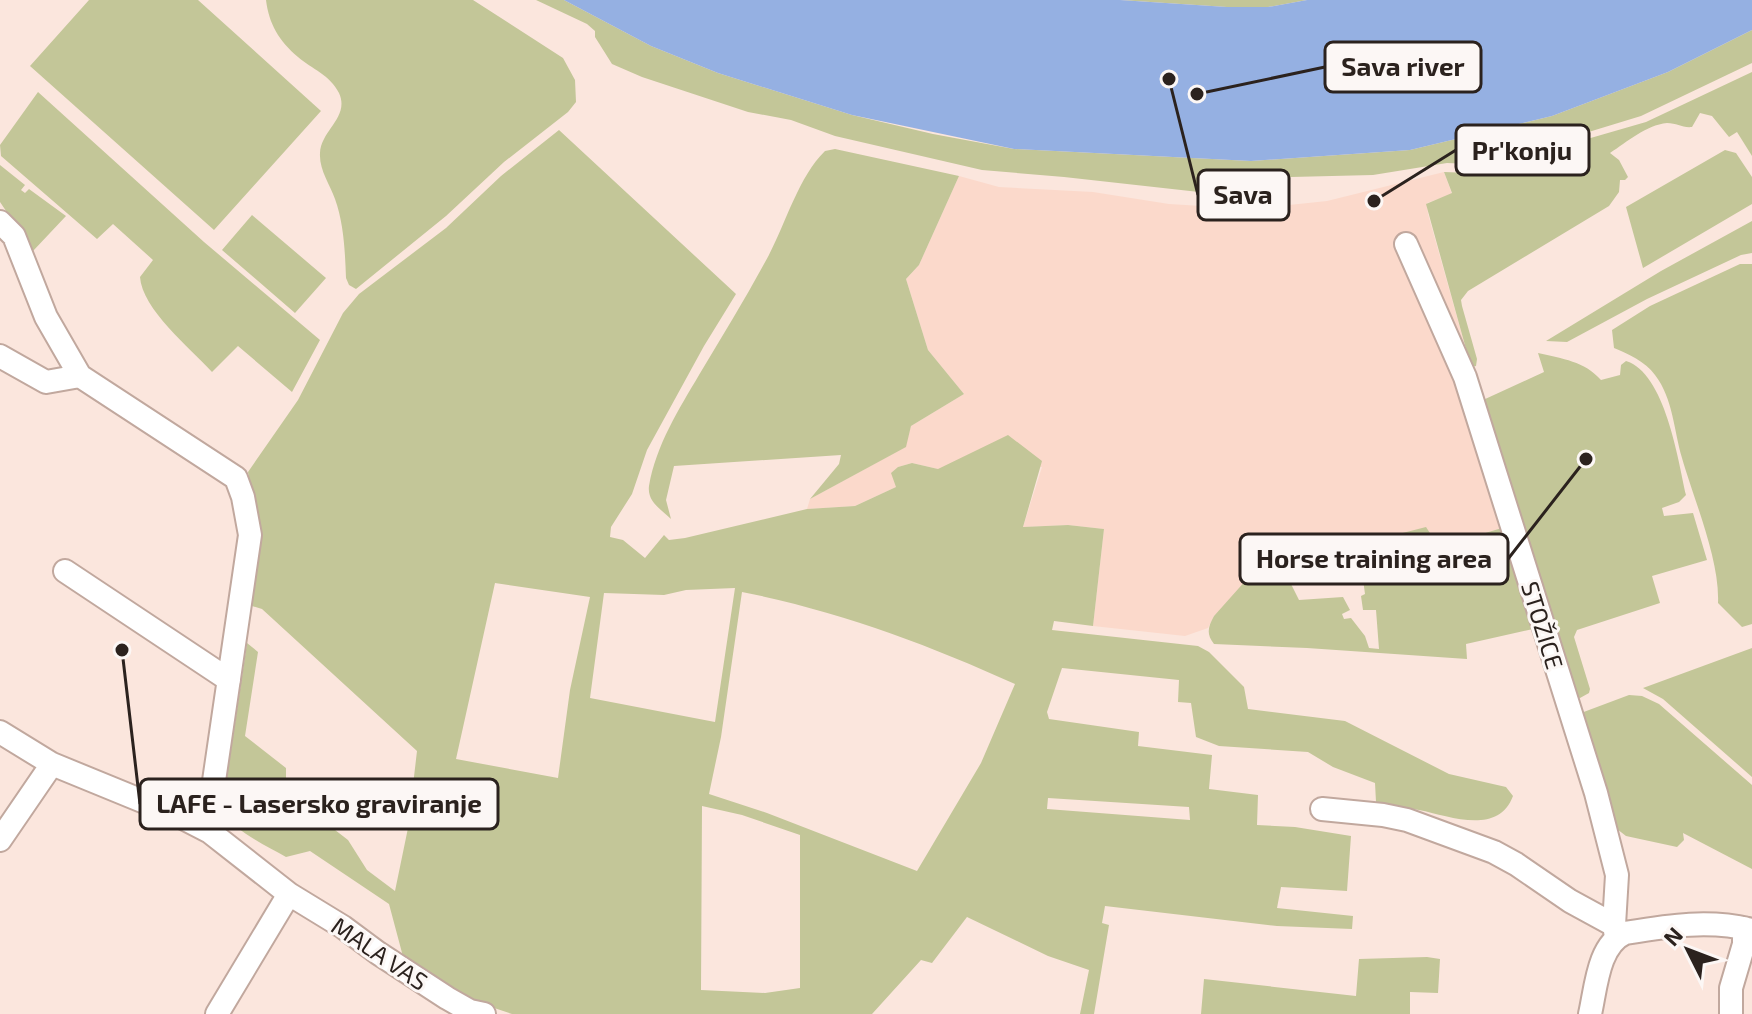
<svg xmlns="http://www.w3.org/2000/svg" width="1752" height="1014" font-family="'Exo 2',sans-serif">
<rect width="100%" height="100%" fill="#fbe6dd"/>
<path fill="#fbd9cb" d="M1444,172l8,22 -25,9 1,11 43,153 34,160 -67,20 -94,1 -42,-10h-15l-73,78 -6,12 -23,8 -92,-10 11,-97 -36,-4 -45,2 19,-60 -104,2 -26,-6 -14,4 -2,20 -41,19 -48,3 3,-10 95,-52 6,-21 53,-32 -36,-44 -22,-71 13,-14 40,-89 40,11 94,5 76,12 82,5 76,-8z"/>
<path fill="#c3c698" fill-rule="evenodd" d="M89,0h109l123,111 -107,119 -184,-164z
M266,0h207l90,58 12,22 1,22 -8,10 -64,50 -58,54 -90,73 -7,-4 -3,-7c-1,-26 -2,-54 -11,-79 -5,-15 -16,-29 -15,-46 1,-23 30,-36 19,-60 -9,-18 -27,-24 -41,-36 -19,-16 -29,-33 -32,-57z
M536,0h28l87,46 67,27 134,42 81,19 81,15 237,12 159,-11 142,-34 116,-44 84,-42v33l-111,53 -95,29 -76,19 -23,-1 -74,12 -82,2 -15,6 -12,9 -47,2 -153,-17 -82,-7 -147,-34 -44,-16 -43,-8 -106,-35 -30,-13 -17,-27v-6l-8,-7z
M1120,0h187l-39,7h-41z
M1752,72v84l-15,-24 -8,5 -17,-21 -12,-3 -8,14c-10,1 -15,-4 -25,-4 -21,2 -40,19 -57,30l9,7 9,17 -3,3h-5l-1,12 -10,14 -141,85 -7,9 1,6 15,53 -1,7 -5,1 -45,-163 26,-11 -8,-21 26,1 176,-51z
M38,92l166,150 116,98 -28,52 -54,-46 -26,26c-22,-24 -70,-63 -72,-95l13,-17 -40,-36 -16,15 -96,-83 -1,-11z
M559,130l177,164 -32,52 -57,104 -15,44 -21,33 -1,10 13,3 22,18 19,-23 5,5 16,-2 122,-29 48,-3 41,-19 -5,-14 7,-6 14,-4 26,6 70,-34 34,26 -19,66 45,-2 36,4 -11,97 -39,-5 -2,9 146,16 11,6 35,35 4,22 97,12 104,53 57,13 7,9c-15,40 -64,20 -94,14 -15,-3 -29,-4 -43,-8l-1,-19 -42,-16 -25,-15 -89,-6 -23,-9 -5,-34 -13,-1 1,-22 -117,-12 -15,44 2,7 90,13 -1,14 74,9 -3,34 49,6 -1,30 38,2 56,9 -4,55 -66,-4 -4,21 76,8 -1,13 -75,-3 -172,-20 -3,17 7,2 -15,89h-14l9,-44 -41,-14 -81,-39 -35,46 -11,-3 -49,54h-360l-60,-20 -47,-30 -16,-60 -79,-53 -24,6c-21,-12 -52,-26 -64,-47l25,-167 11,9 -13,84 41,32v24l62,48 19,30 28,21 13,-63 9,-77 -155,-142 -10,-3 8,-62 -12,-72 50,-72 45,-87 16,-19 87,-66 55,-52zM495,583l95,14 -20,93 -12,88 -102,-19zM735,588l-20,134 -125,-24 14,-105 60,2 22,-5zM742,592c96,19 185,52 273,92l-34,79 -64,108 -150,-58 -58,-19 12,-57zM1048,798l141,9 1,13 -143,-11zM702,806l40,9 58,20v153l-35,5 -64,-3z
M835,149l124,27 -40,89 -13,14 22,71 36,44 -53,32 -5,21 -96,52 29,-35 2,-9 -167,11 -8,34 5,19c-10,-10 -24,-17 -22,-33 7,-41 30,-77 50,-111 22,-37 45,-74 65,-111 20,-34 33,-86 61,-113z
M1725,150l11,3 16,24v27l-109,64 -17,-61z
M0,165l25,20 -4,5 4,3 4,-4 37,27 -33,35 -33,-49z
M252,215l74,63 -31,35 -73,-63z
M1752,221v32l-11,2 -94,44 -80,43 -21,-1 115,-70z
M1740,264h12v360l-10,3 -24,-24c2,-43 -24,-103 -36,-145 -8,-27 -9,-60 -27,-83 -10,-14 -27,-21 -41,-27l-2,-18 38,-24z
M1538,353c25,6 46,8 63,27l19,-5 1,-10 5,-4c39,12 52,98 60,134l-7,7 -17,6 2,8 29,-3 14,47 -55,16 8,27 -83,27 -3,7 16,52 -1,4 -9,5 -4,-1 -93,-297 61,-28z
M1426,527l13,20 66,-20 30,99 -2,3 -67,15 1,15 -160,-11 -93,-4c-8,-10 -6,-17 0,-28l59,-66 14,-12h14l43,10zM1372,555l1,10 -7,2v4l-4,1 3,22 -4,2 2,14h13l3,39 -10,-1 -4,-12 -14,-18 -7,1 -2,-5 8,-4 -7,-13 -44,3 -17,-34 2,-4 40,-5 2,4z
M1752,648v129l-89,-78 -20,-11z
M1629,695l13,1 17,8 93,81v84l-69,-36 1,7 -7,7 -51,-11 -9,-7 -36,-116z
M1427,957l13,2 -2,34 -28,-1v22h-209l3,-35 152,17 3,-37z"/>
<path fill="#95b0e2" d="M564,0h556l107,7h41l39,-7h445v30l-84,42 -116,44 -142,34 -159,11 -237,-12 -162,-34 -134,-42 -67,-27z"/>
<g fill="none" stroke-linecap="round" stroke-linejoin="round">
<g stroke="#c1a89e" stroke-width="26">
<path id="minor" d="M0,222l14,14 32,81 34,59 156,102 7,19 7,38 -41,280 1,17
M1406,244l59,133 131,416 21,82 -3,50 2,12
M0,356l46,26 34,-6
M65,571l164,109
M0,732l52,32 127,52 31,16 79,62 54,33 35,26 69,45 23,13 14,3
M1322,809l61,6 24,5 87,32 22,12 54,37 44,24
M0,840l52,-76
M217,1014l72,-120
M1590,1014c6,-26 8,-69 35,-81 43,-7 84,-14 127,-3
M1731,1014v-26l13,-44v-16"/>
</g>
<use href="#minor" stroke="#fff" stroke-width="22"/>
</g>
<g text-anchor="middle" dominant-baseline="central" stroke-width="6" stroke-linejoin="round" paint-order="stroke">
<g font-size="24" fill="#2b221e" stroke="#fcf7f5">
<text transform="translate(1543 625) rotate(73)">STOŽICE</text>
<text transform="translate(380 953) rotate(34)">MALA VAS</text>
</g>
</g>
<path fill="none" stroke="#2b221e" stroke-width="3" d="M1197 94L1325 67M1374 201L1456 150M1169 79L1198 195M1586 459L1508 559M122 650L140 804"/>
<g fill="#2b221e" stroke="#fcf7f5" stroke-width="3">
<circle cx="1197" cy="94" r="8"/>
<circle cx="1374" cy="201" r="8"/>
<circle cx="1169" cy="79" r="8"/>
<circle cx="1586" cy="459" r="8"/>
<circle cx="122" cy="650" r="8"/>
</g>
<g fill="#fcf7f5" stroke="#2b221e" stroke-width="3">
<rect x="1325" y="42" width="156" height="50" rx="8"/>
<rect x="1456" y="125" width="133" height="50" rx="8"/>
<rect x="1198" y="170" width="91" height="50" rx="8"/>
<rect x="1240" y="534" width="268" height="50" rx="8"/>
<rect x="140" y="779" width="358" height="50" rx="8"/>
</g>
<g font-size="26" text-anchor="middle" font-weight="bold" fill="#2b221e">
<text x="1403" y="76">Sava river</text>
<text x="1522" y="160">Pr'konju</text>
<text x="1243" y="204">Sava</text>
<text x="1374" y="568">Horse training area</text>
<text x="319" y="813">LAFE - Lasersko graviranje</text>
</g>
<g transform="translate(1688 950) rotate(312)" stroke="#fcf7f5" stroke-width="6" paint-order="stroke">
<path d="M0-6L14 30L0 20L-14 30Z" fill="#2b221e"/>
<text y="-12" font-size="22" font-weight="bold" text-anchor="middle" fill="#2b221e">N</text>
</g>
</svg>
